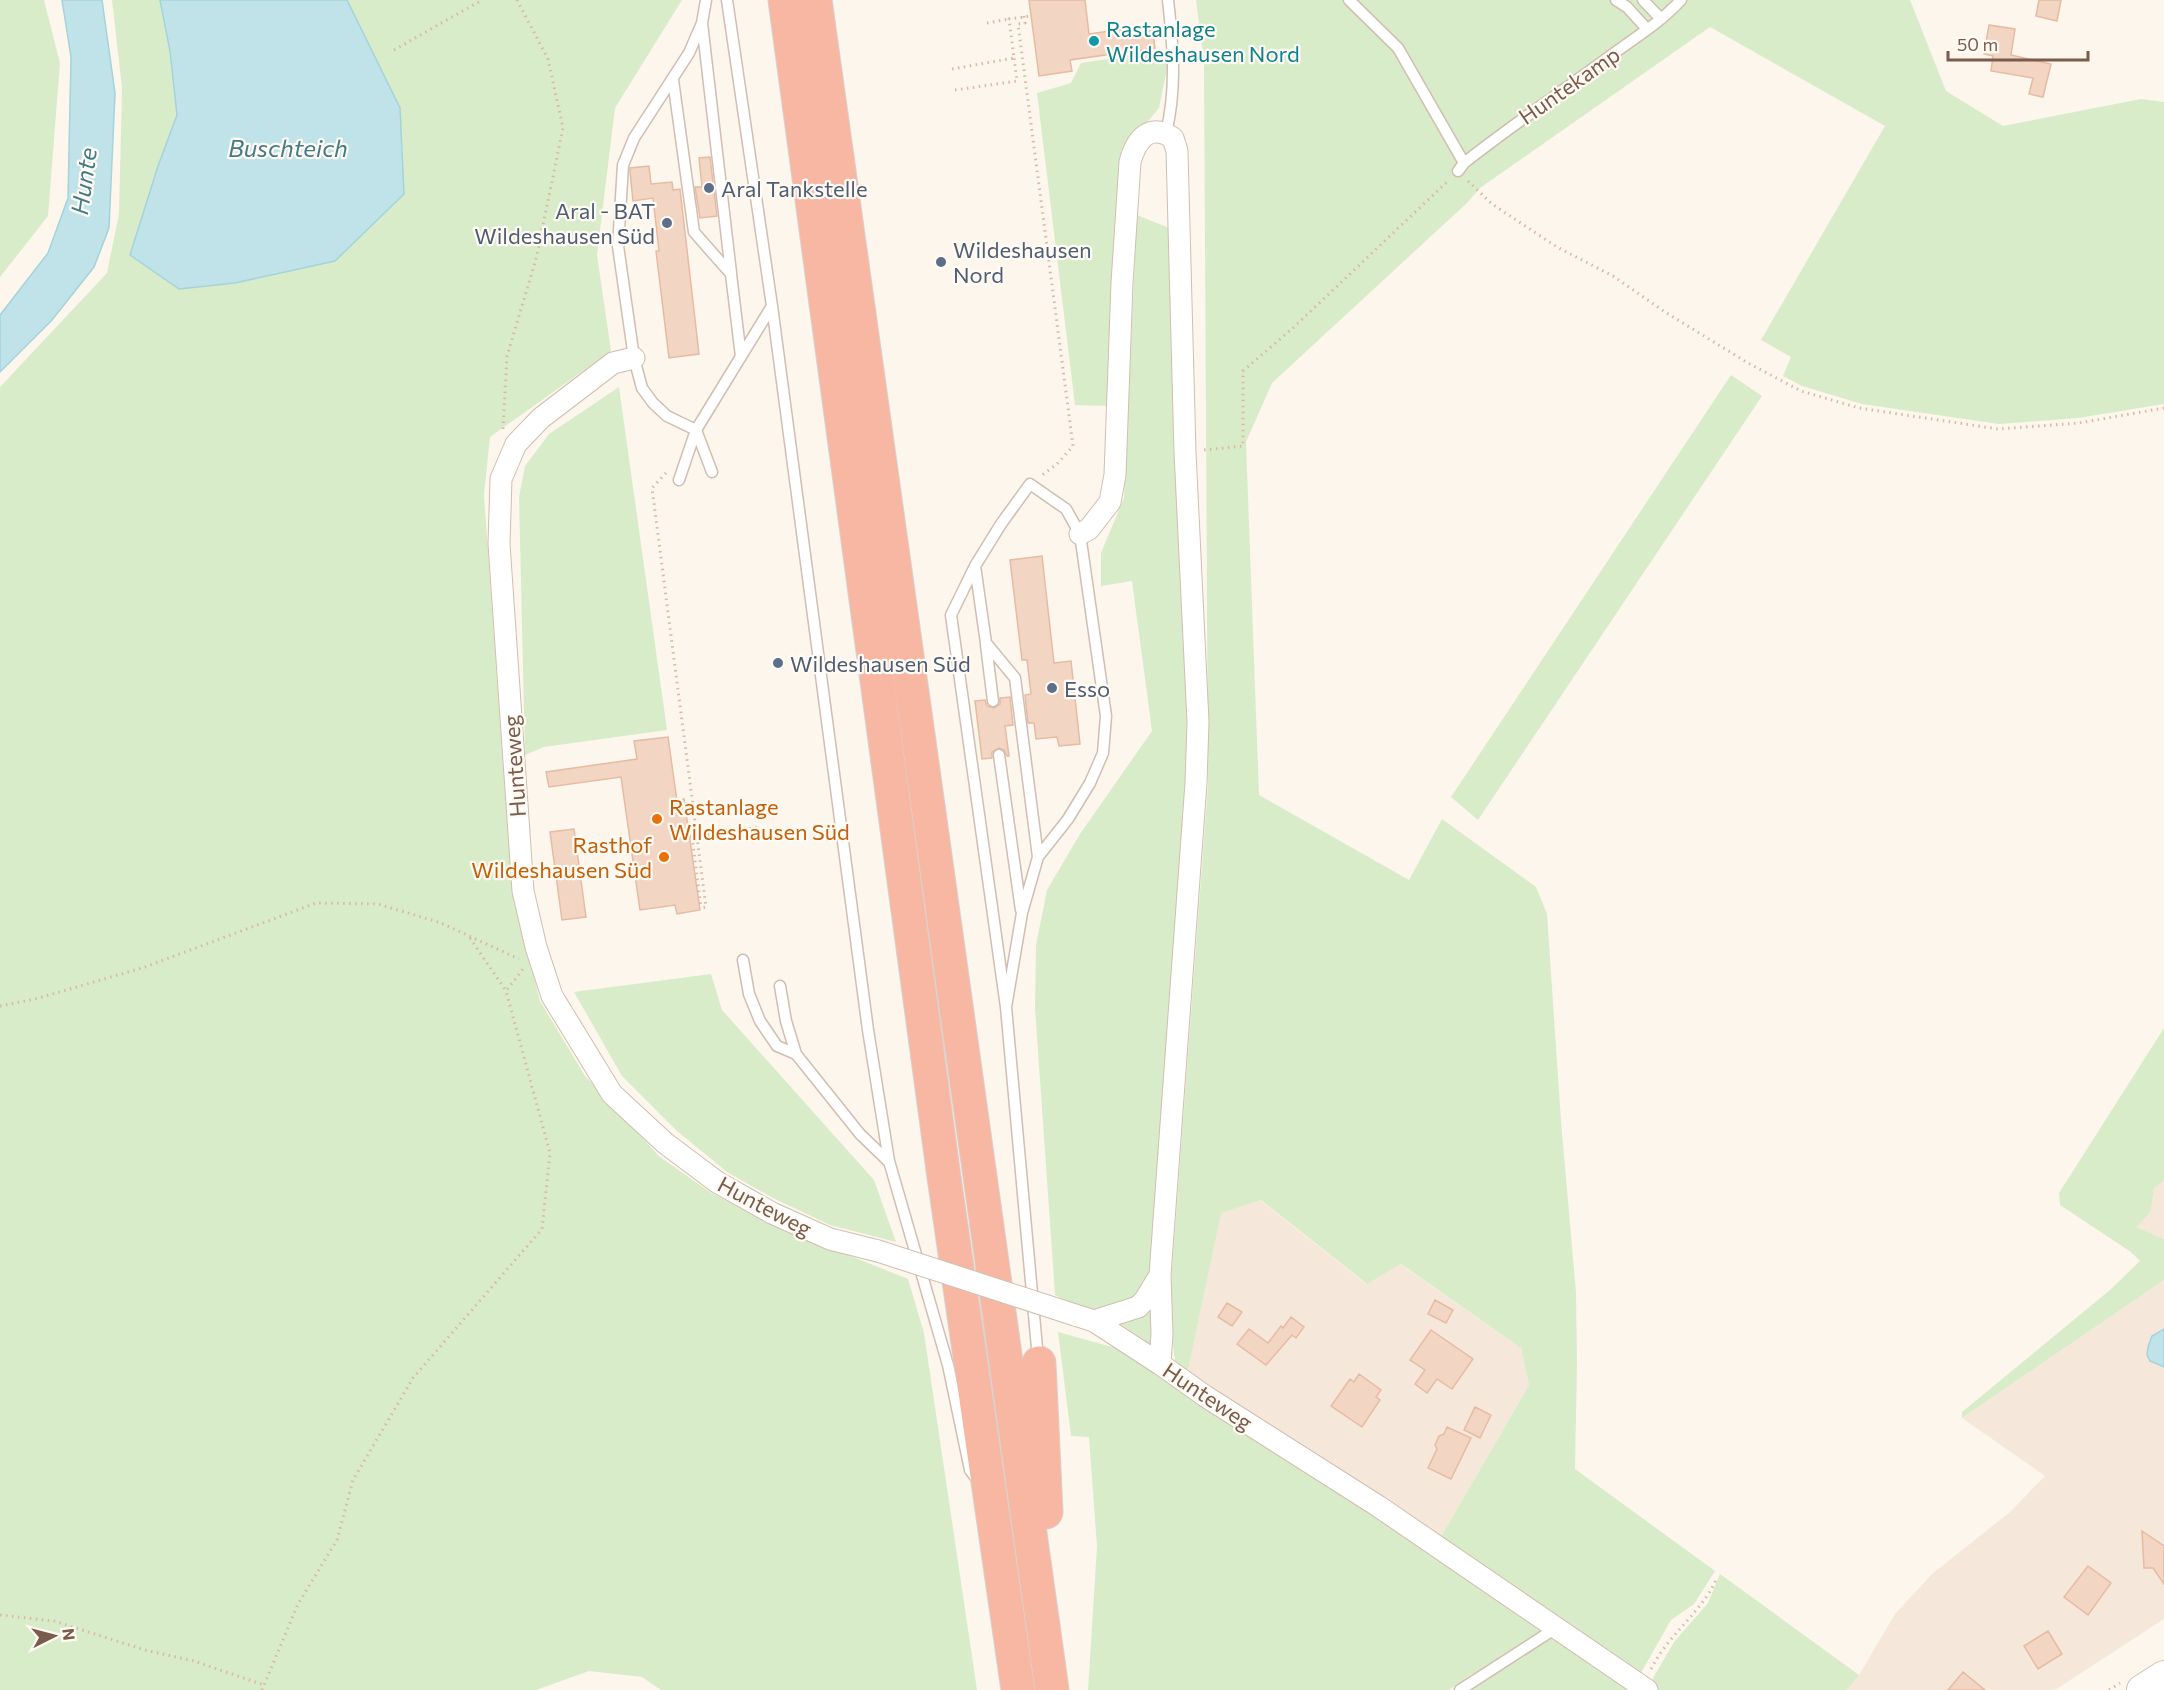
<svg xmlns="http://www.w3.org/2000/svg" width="2164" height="1690" font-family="Commissioner,sans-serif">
<rect width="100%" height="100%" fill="#fdf6ec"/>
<path fill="#f5e8da" d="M2164,1181v58l-27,-12 14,-16 3,-23z
M1260,1200l106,84 34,-20 121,84 8,37 -91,157 -251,-167 33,-162z
M2164,1280v339l-109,71h-208l12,-15 36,-61 37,-40 78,-62 35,-36 -83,-58z"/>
<path fill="#d8ecc9" d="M0,0h44l16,63 -12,153 -48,61z
M112,0h570l-67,108 -18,147 14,96 -121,86 -6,58 28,396 28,110 45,75 75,81 50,35 58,31 140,56 16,54 53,357h-316l-19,-13 -53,-6 -53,19h-536v-1303l107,-114 12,-59 3,-126z
M1196,0h714l36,91 57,35 138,-27 23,3v302l-86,14 -79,6 -137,-20 -60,-18 -19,-10 8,-19 -30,-17 124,-214 -175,-99 -230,161 -13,15 -195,180 -26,59 13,353 150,85 33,-61 94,68 11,27 14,207 15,171 1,71 -2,106 140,102 -21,33 -23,16 -33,58 -200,-136 91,-157 -8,-37 -120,-84 -34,20 -106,-84 -40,13 -34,162 -11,-5 -7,-60 39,-525 -4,-723z
M1167,50v19l-8,39 -29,35 -22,263 -33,-1 -38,-312 34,-10 10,-20z
M1137,215l32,13 18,490 -1,67 -32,477 -14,31 -18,12 -33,6 -34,-16 -20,-287 1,-63 11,-55 33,-56 72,-103 -20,-150 -31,5v-33l23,-55z
M1731,375l31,21 -284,424 -27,-23z
M619,387l48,343 -123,17 -19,8 -6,-258 6,-31 24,-32z
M711,974l11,36 152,170 22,62 -66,-17 -57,-27 -46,-26 -50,-41 -55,-55 -48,-84z
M2164,1028v153l-10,7 -3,23 -14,16 27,12v41l-202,138v-6l148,-122 30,-29 -9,-9 -71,-47 -1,-12z
M1151,1305l4,42 -39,-26z
M1058,1332l72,20 60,46 244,152 115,79 -80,47 -20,14h-361l9,-144 -8,-109 -18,-1z
M1720,1574l139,101 -12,15h-189l-9,-5 25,-43 34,-39z
M1554,1634l80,56h-164z"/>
<path fill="#bfe3e8" stroke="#a5d3da" stroke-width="1.5" d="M62,0h40l13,93 -6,135 -15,39 -42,53 -52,52v-57l48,-62 20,-55 3,-141z
M160,0h187l53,108 4,86 -69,67 -100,22 -56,6 -49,-34 28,-89 19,-51 -7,-64z
M2164,1329v38l-14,-6 -3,-6 1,-8 4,-11z"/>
<path fill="#f3d5c3" stroke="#e6bba3" stroke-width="1.5" d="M1029,0h56l4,34 63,-9 3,23 -85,12 2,11 -33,5z
M2039,0h22l-4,21 -21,-5z
M1989,25l26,4 -4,26 40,9 -8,33 -14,-3 4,-16 -42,-7 2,-15 -9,-2z
M710,157l7,59 -17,2 -5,-31h7l-3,-29z
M649,166l2,18 21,-2 1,8 7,-1 19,165 -30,4 -13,-107h3l-6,-53 -20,3 -3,-29v-4z
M1042,556l12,107 17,-2 9,83 -21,2 -2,-9 -21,2 -2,-16h-6l-3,-28 6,-1 -4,-34h-5l-12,-100z
M1010,697l3,28 -8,1 4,30h-2l-3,-6 -5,-2 -7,4v6l-10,1 -7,-58 10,-1 2,6 7,2 6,-4v-6z
M668,737l9,64 7,-2 16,111 -23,4 -2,-9 -35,5 -19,-133 -72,10 -3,-15 91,-13 -3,-18z
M574,829l12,88 -24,3 -12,-88z
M1435,1300l18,10 -7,13 -18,-9z
M1227,1303l15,9 -10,14 -14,-9z
M1291,1317l13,10 -8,11 -4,-3 -26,30 -29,-21 12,-15 19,14 13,-17 2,2z
M1431,1330l42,29 -21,30 -15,-10 -10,14 -12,-9 10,-14 -15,-10z
M1359,1374l22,16 -5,7 4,3 -18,27 -31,-21 19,-27 4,3z
M1475,1407l16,8 -11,23 -16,-8z
M1447,1427l24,11 -20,41 -23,-11 9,-19 -2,-4 4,-9 5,-2z
M2142,1531l22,15v38l-11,-16h-9z
M2088,1566l23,17 -23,32 -24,-18z
M2048,1631l14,23 -24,15 -14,-23z
M1963,1672l22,18h-37z"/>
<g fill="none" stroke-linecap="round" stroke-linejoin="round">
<g stroke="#d1beb0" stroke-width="13">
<path id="service" d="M706,0l-4,23 -13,30 -55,85 -11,27 -5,81 16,112 8,30 11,15 14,13 29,14 16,42
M1349,0l49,48 66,115
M1616,0l11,7 20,22
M1643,0l18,19
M702,23l29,250
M673,80l21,152 37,42 10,83
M1166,133c11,-45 7,-88 2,-133
M1458,171l6,-8c48,-38 99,-72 149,-109 23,-17 48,-32 68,-54
M772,306l96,724 21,131 59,204 22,105 6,8
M679,480l17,-50 76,-124 -45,-306
M975,566l-24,49 55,392 32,352
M986,645l7,56
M999,755l22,155
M743,960l6,34 11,27 17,25 19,8
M780,986l6,35 10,33 64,80 28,27
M1006,1007l16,-94 16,-56 -23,-179 -29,-35 -11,-77 26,-42 29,-40 36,25 14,25 26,182 -3,37 -13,30 -22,36 -30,38
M1460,1690l96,-62"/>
</g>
<g stroke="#d1beb0" stroke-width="23">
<path id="minor" d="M634,358l-21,5 -72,55 -25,26 -15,35 -2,65 24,347 13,56 16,49 60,98 53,49 52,39 55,31 58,26 48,12
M1080,534l9,-5 21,-27 5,-27 7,-192 8,-121c6,-22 19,-40 43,-24l4,13 8,301 13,270 -2,61 -36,492 2,59 -2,30
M1075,1315l19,6 66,43 45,32 173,110 269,184
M1094,1321l44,-14 7,-7 15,-25"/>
</g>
<g stroke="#d6c0b0" stroke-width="32">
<path id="secondary" d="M2142,1690l22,-14"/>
</g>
<g stroke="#dad1cd" stroke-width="35">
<path id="motorway" d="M785,0l159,1177 74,513
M815,0l237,1690
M1039,1363l7,149"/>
</g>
<path stroke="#d9b8a5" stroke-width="3" stroke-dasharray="1.5 4.5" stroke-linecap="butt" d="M1024,16l1,7 -7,1 55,422 -16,18 -16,12
M987,23l22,-4
M394,50l88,-50
M952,69l62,-11 -5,-39 22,-3
M955,90l62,-9 -3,-23
M1468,181l24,23 65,43 56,29 52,36 83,51 53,28 58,17 139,21 81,-6 85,-15
M503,429l4,-73 29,-97 27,-131 -15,-69 -31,-59
M1204,450l39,-4v-75l51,-44 155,-147
M666,473l-14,15 54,419 -5,1
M690,837l69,-10
M692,837l9,71
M470,938l36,53
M0,1006l39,-8 106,-31 171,-64 62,1 63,19 78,36
M0,1615l54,6 91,29 49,11 70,24
M1651,1669c19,-37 49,-54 66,-91
M262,1690l36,-86 39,-64 16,-60 60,-102 129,-149 8,-76 -44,-162 17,-22
M2109,1690l11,-7"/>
<use href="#service" stroke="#fff" stroke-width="10"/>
<use href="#minor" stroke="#fff" stroke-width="21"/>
<use href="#secondary" stroke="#fff" stroke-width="30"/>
<use href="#motorway" stroke="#f7b7a3" stroke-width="33"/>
<g stroke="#d1beb0" stroke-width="23" stroke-linecap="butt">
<path id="minor-bridge" d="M878,1251l197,64"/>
</g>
<use href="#minor-bridge" stroke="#fff" stroke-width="21"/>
</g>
<circle fill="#0f9aa8" stroke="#fffaf3" stroke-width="2" cx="1094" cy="41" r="6"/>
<g fill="#5c6f8a" stroke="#fffaf3" stroke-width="2">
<circle cx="709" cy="188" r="6"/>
<circle cx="667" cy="223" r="6"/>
<circle cx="941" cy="262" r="6"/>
<circle cx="778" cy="663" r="6"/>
<circle cx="1052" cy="688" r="6"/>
</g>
<g fill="#e8710a" stroke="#fffaf3" stroke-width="2">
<circle cx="657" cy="819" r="6"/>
<circle cx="664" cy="857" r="6"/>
</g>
<g text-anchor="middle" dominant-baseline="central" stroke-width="4.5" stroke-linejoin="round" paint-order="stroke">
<g font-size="22" fill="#0d838f" stroke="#fffaf3" text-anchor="start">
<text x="1106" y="28">Rastanlage<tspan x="1106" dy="25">Wildeshausen Nord</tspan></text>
</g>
<g font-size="22" fill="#7a5c4d" stroke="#fffaf3">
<text transform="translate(1569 85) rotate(-35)">Huntekamp</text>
<text transform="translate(514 766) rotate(-94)">Hunteweg</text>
<text transform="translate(765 1206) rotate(28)">Hunteweg</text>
<text transform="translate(1208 1396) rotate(34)">Hunteweg</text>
</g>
<g font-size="22" fill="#4e5e75" stroke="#fffaf3" text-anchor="start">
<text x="721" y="188">Aral Tankstelle</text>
<text x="655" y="210" text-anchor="end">Aral - BAT<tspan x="655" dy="25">Wildeshausen Süd</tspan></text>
<text x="953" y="249">Wildeshausen<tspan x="953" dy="25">Nord</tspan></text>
<text x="790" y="663">Wildeshausen Süd</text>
<text x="1064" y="688">Esso</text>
</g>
<g font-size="22" fill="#c56008" stroke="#fffaf3" text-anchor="start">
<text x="669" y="806">Rastanlage<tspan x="669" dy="25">Wildeshausen Süd</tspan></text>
<text x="652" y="844" text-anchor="end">Rasthof<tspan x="652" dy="25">Wildeshausen Süd</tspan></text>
</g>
<g font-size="24" font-style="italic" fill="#437c86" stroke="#fffaf3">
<text x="288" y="147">Buschteich</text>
<text transform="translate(83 181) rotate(-82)">Hunte</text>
</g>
</g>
<g transform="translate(54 1636) rotate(84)" stroke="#fffaf3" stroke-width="4.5" paint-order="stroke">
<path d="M0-4.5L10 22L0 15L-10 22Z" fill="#7a5c4d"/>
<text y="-9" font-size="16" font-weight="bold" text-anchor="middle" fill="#7a5c4d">N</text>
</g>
<path d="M1948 51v9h140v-9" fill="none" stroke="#7a5c4d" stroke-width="3"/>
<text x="1957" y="51" font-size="18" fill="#7a5c4d" stroke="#fffaf3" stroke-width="4.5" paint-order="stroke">50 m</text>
</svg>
